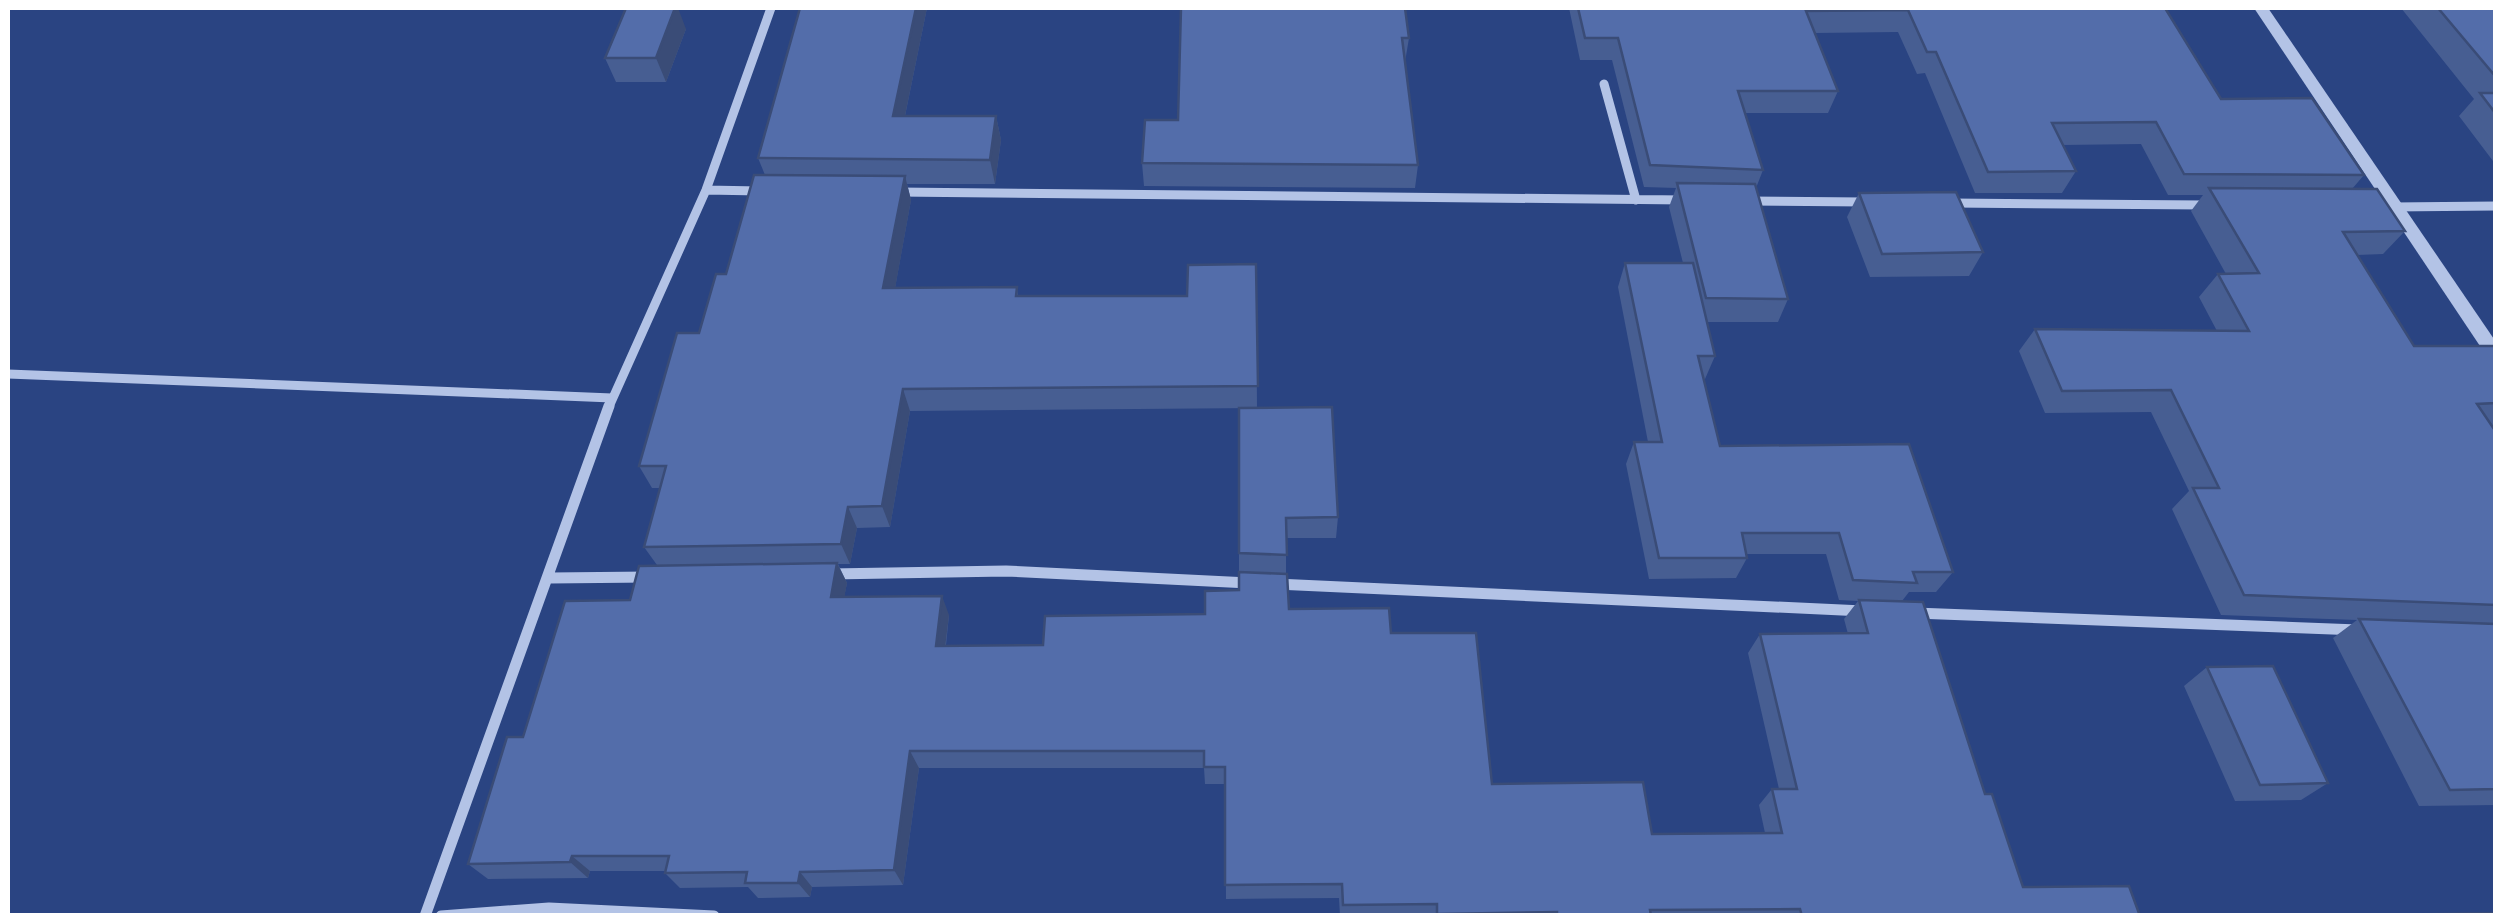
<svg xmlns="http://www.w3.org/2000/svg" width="2503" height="923" font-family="'Source Sans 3',sans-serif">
<rect width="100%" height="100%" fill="#2a4482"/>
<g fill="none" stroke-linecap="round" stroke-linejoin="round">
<path stroke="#b3c3e6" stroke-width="9" d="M1604,84l32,116
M706,190l54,1
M897,192l788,8
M1747,201l118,1
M1952,203l253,2
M2392,207l104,-1
M8,374l604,24
M608,409l98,-219 65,-182"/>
<path stroke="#b3c3e6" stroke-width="11" d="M831,574l175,-3 243,12
M550,578l99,-1
M1276,584l587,27
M1915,613l443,17
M425,916l184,-510
M441,916l108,-8 165,8"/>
<path fill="#b3c3e6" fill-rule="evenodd" d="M2254,8h14l228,334v20l-6,-1z"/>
</g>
<path fill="#475e92" d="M927,8l-22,108h91l5,24 -6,44h-88l4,16 -16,88 122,-1 1,9h169l69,-32 1,144 -347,3 -20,116 -33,1 -7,36h-12l9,19 -3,14 105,18 -3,30h97l162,-31 34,-24v-182l99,109 -2,21h-50v36l3,35 102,24 101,151 160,50 113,-1 -6,-28 13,-16h7l-31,-136 12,-19h88l-4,-15 14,-18 -19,-1 -13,-46h-79v4l-11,20 -87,1 -23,-115 8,-22h14l-30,-155 7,-24h58l-14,-56 7,-19 -32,-1 -32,-127h-32l-11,-52h596l56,91 143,76 -12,14 53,42 -22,23 -26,1 57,91h82v79h-5l5,7v373l-77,1 -86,-168 24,-18 -136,-5 -49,-106 17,-18 -38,-79 -106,1 -26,-62 16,-22 182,2 -18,-34 19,-23h8l-35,-63 12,-16h-35l-27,-51 -79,1 14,26 -14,22h-87l-50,-120 -8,1 -19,-42 -83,1 23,58 -10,22h-83l18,57 -7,18 32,111 -10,23h-71l8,34 -10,23h-1l16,67 233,126 -17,20h-27l-7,9 83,193 38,93 117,29h-800l-1,-18 -113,1 -1,-115h-20l-1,-16h-285l-16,117 -91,2 -2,10 -52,1 -10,-11 -68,1 -15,-15 1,-2h-76l-2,7 -100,1 -20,-15 55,-127 134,-172 -13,-18 16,-59h-8l-13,-22 87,-192 39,-99 -7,-17z
M1181,8l228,30 -4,24 13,103 -3,23 -271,-2 -2,-23 36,-43z
M2401,8h95v157l-37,-49 15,-17z
M686,29l-20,53h-50l-11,-24z
M1859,193l124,59 -14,24 -99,1 -23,-60z
M2207,667l121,116 -27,17 -66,1 -51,-115z"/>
<path fill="#3a4c77" d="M675,8h3l8,21 -20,53 -10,-24z
M916,8h11l-27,132 -7,-24z
M996,116l5,24 -6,44 -5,-24z
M905,176l6,24 -20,111 -8,-23z
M903,389l7,22 -20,116 -8,-21z
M848,507l9,21 -7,36 -9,-20z
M837,563l10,20 -6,33 -10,-19z
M942,596l7,19 -6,49 -7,-18z
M910,751l9,17 -16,117 -9,-15z
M572,856l18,15 -2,7 -18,-16z
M800,872l12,15 -2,10 -12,-14z"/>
<path fill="#536daa" stroke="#3a4c77" stroke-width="2.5" d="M626,8h49l-19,50h-51z
M800,8h116l-23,108h103l-6,44 -232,-2z
M1181,8h224l4,30h-7l16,127 -276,-2 3,-43h33z
M1578,8h587l56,91 91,-1 52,77 -180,-1 -28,-52 -104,1 24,48 -88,1 -52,-120h-9l-19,-42 -102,1 32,80h-100l25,79 -113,-5 -32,-127h-33z
M2438,8h58v69z
M2480,93h16v21z
M754,175l151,1 -22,112 134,-1 -1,9h171l1,-31 68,-1 2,122 -355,3 -21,117 -34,1 -7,37 -197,3 22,-81h-27l38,-133h22l17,-59h10z
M1677,183l78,1 33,115 -82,-1z
M2209,188l168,1 28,42 -62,1 71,114h82v57l-19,1 19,28v173l-252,-10 -51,-107h26l-48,-98 -109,1 -27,-62 214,2 -31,-57 41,-1z
M1956,192l27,60 -101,2 -23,-61z
M1625,263h68l22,93h-17l22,90 189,-2 44,128h-40l4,11 -64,-3 -14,-47h-97l5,25h-88l-25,-116h28z
M1332,407l6,110 -52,1 1,37 -48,-2v-145z
M837,563l-6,34 111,-1 -6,50 107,-1 2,-29 160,-2v-23l34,-1v-18l48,2 2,35 100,-1 2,25h85l16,151 151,-2 9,52 130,-1 -10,-44h25l-37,-155 108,-1 -9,-33 64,2 62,192h7l31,93 106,-1 11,30h-338l-2,-7 -150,1 1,6h-94v-4l-120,2v-10l-94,1 -1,-21 -117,1v-118h-21v-16h-294l-16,119 -94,2 -2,11h-53l2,-11 -82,1 4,-17h-97l-2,6 -102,2 39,-127h16l42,-136 65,-1 9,-34z
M2359,619l137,5v165l-46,1z
M2273,666l55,117 -68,2 -53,-118z
M2496,913v3l-120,-1z"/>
<rect width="2503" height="923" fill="none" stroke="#ffffff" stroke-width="20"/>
</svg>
